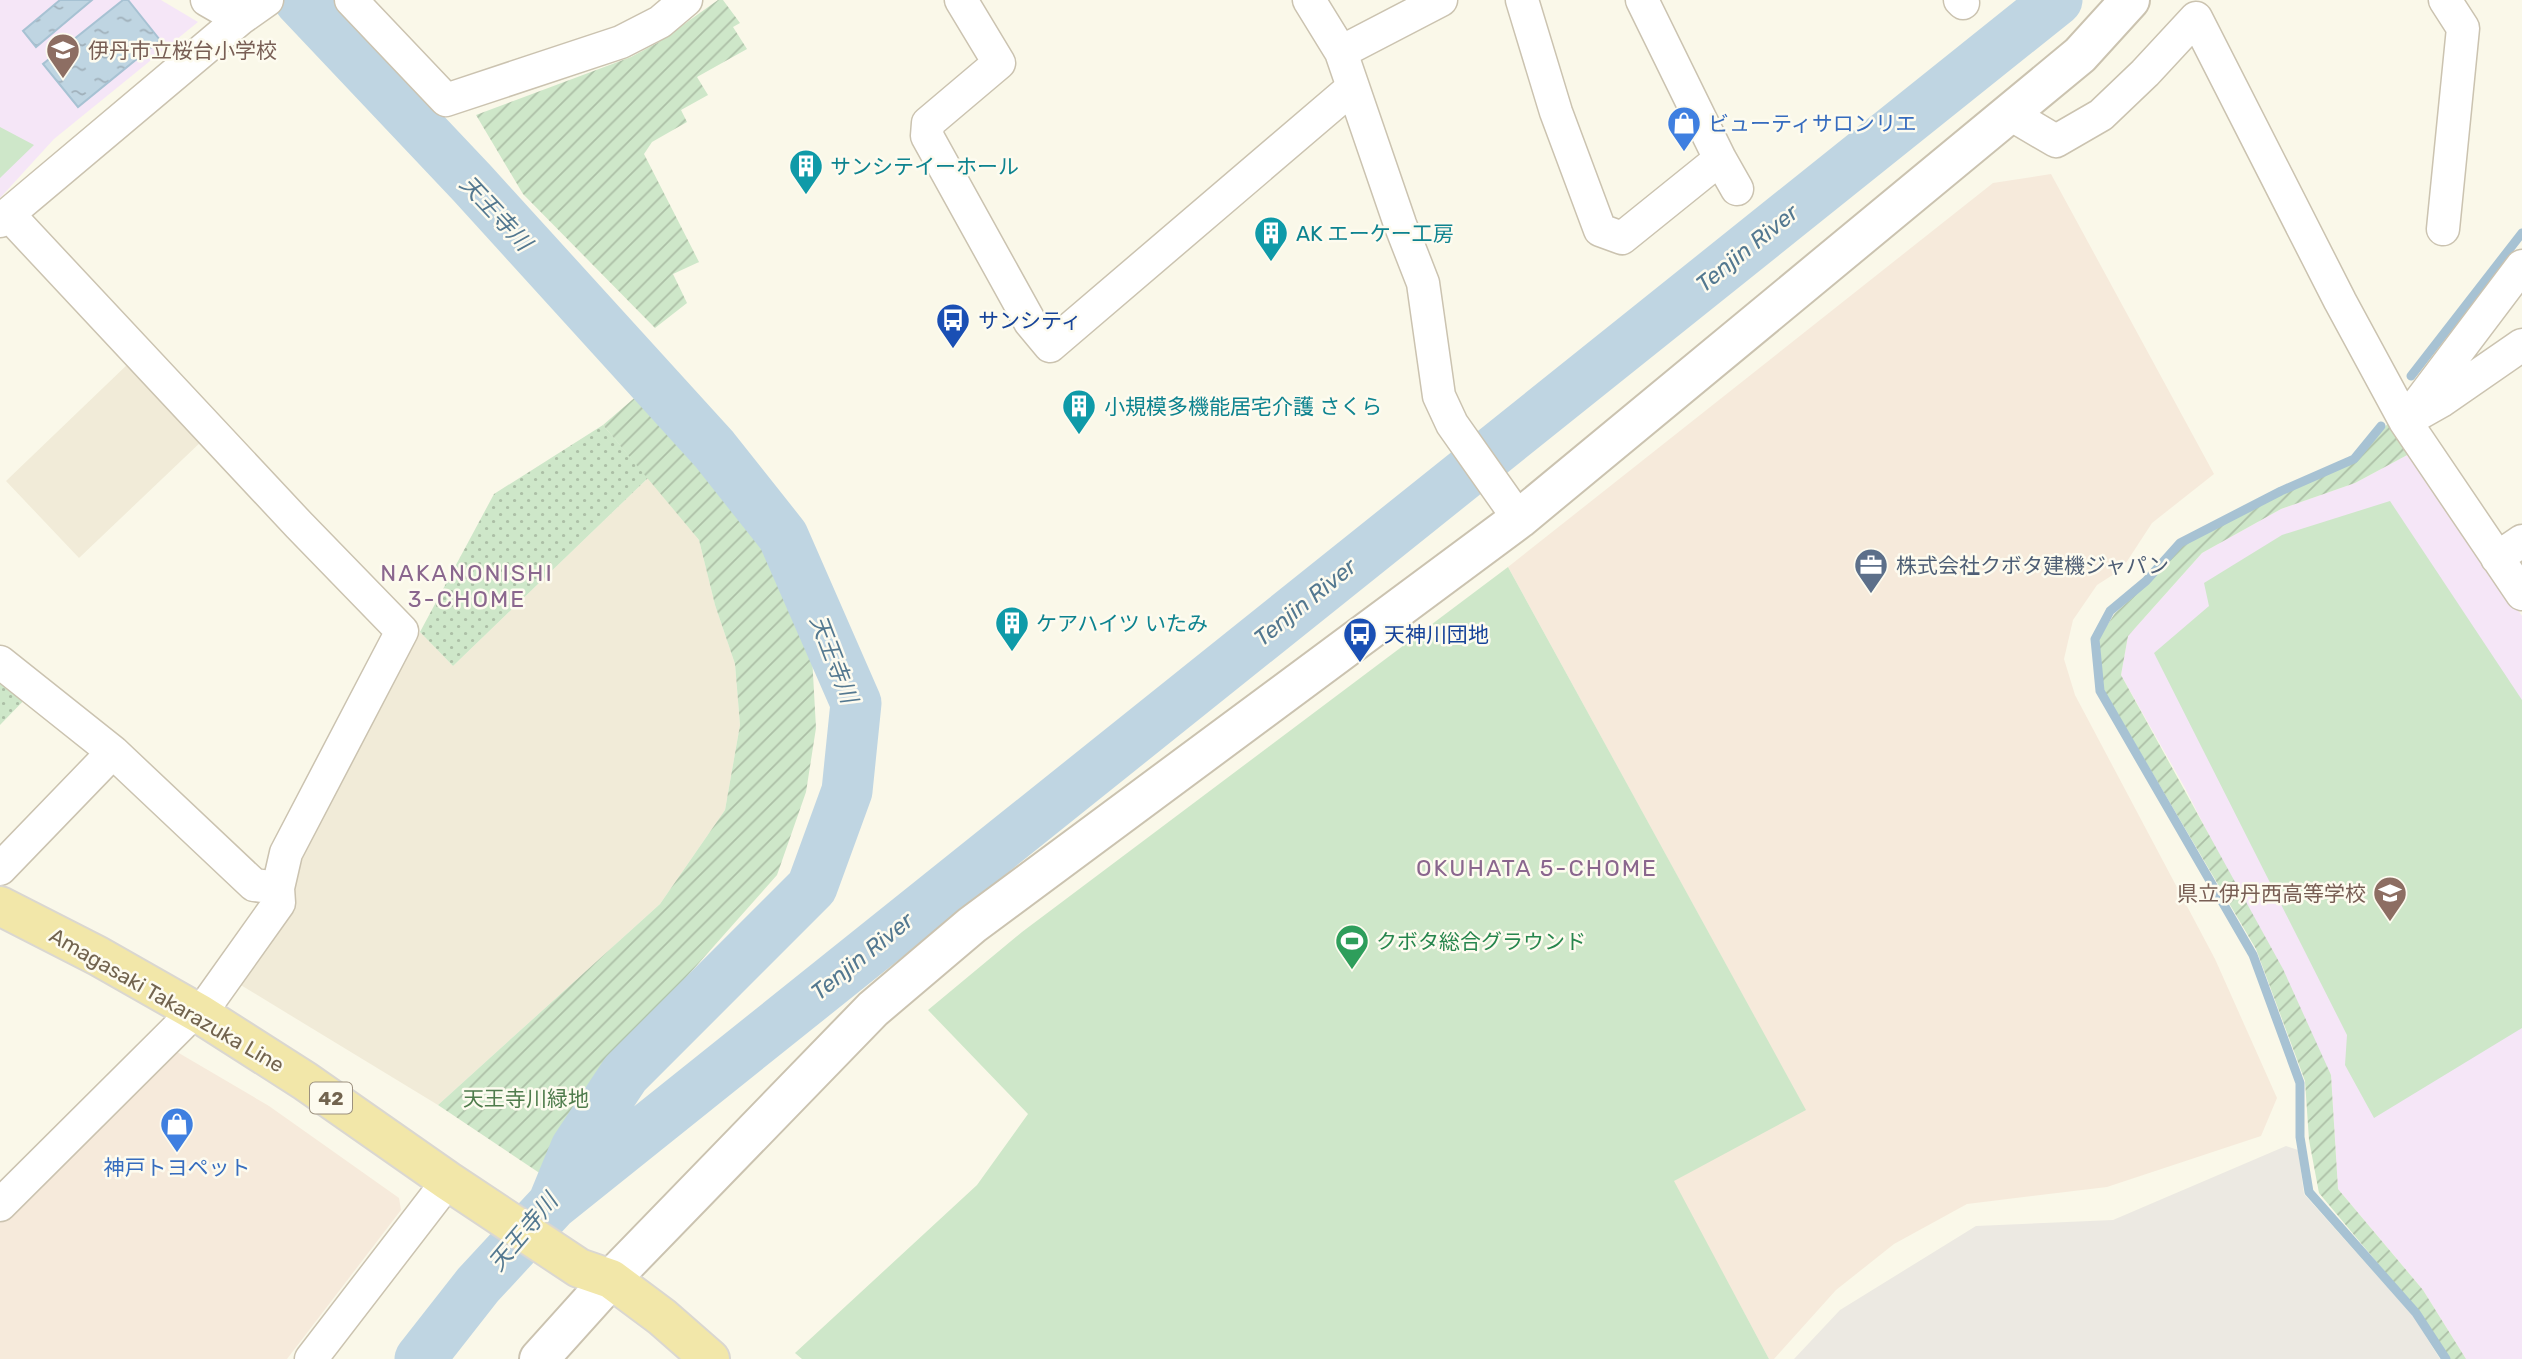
<svg xmlns="http://www.w3.org/2000/svg" width="2522" height="1359" font-family="Rubik,'Noto Sans JP',sans-serif">
<defs>
<pattern id="park-dots" width="8" height="8" patternUnits="userSpaceOnUse" patternTransform="scale(1.75)"><rect width="8" height="8" fill="#cee7c9"/><path d="M2 2h.1M6 6h.1" fill="none" stroke="#acbfa6" stroke-width="1.8" stroke-linecap="round"/></pattern>
<pattern id="garden-furrows" width="10" height="10" patternUnits="userSpaceOnUse" patternTransform="scale(1.75)"><rect width="10" height="10" fill="#cee7c9"/><path d="M-1 1l2-2M0 10L10 0M9 11l2-2" fill="none" stroke="#acbfa6"/></pattern>
<pattern id="water-ripples" width="26" height="14" patternUnits="userSpaceOnUse" patternTransform="scale(1.75)"><rect width="26" height="14" fill="#bfd5e2"/><path d="M2 4q2-2 4 0t4 0M15 11q2-2 4 0t4 0" fill="none" stroke="#a0b0ba"/></pattern>
</defs>
<rect width="100%" height="100%" fill="#faf8e9"/>
<path fill="#f1ebd8" d="M130,362l74,77 -125,119 -73,-77z
M648,478l51,62 16,65 20,59 5,61 -15,85 -65,94 -222,201 -199,-121 52,-71 1,-24 16,-46 112,-211 33,34z"/>
<path fill="#f6eadb" d="M2051,174l163,300 -62,49 -30,46 -25,16 -24,35 -9,39 11,36 140,264 62,139 -16,38 -154,51 -140,17 -73,40 -58,46 -62,69h-5l-96,-178 132,-72 -297,-542 485,-384z
M172,1049l97,57 130,92 2,12 -114,149h-287v-144z"/>
<path fill="#ece9e2" d="M2286,1146l12,4 6,44 109,122 27,43h-646l46,-49 136,-84 137,-6z"/>
<path fill="#f5e6f7" d="M0,0h161l37,22 -144,117 -54,59z
M2411,453l111,163v743h-56l-43,-69 -85,-101 -7,-114 -146,-287 -64,-113 7,-39 74,-83 79,-44 74,-26z"/>
<path fill="#cee7c9" d="M0,127l34,18 -34,33z
M2390,501l132,199v328l-148,90 -29,-53 2,-30 -193,-382 55,-47 -5,-23 78,-48z
M1508,567l298,543 -132,71 95,178h-967l-7,-6 182,-168 51,-71 -100,-104 94,-78z"/>
<path fill="url(#park-dots)" d="M603,425l45,53 -195,188 -33,-34 74,-138z
M0,671l30,23 -30,31z"/>
<path fill="url(#garden-furrows)" d="M718,0h5l17,23 -7,4 14,22 -50,28 11,18 -27,15 6,12 -35,20 -8,12 55,108 -26,12 14,29 -32,25 -132,-134 -47,-79 155,-58 28,-15z
M639,394l99,105 54,79 20,78 4,72 -10,64 -29,83 -150,169 -86,130 -103,-69 222,-201 65,-94 15,-85 -5,-61 -20,-59 -16,-65 -96,-115z
M2390,421l21,32 -56,30 -74,26 -79,44 -74,83 -7,39 162,294 48,106 7,114 85,101 43,69h-16l-34,-50 -97,-116 -10,-53 -4,-59 -49,-132 -153,-260 -4,-51 16,-25 33,-29 35,-39 97,-51 75,-32z"/>
<path fill="url(#water-ripples)" stroke="#a7c2d3" stroke-width="2" d="M60,0h32l-56,47 -13,-16z
M123,0h5l32,40 -82,67 -35,-43z"/>
<g fill="none" stroke-linecap="round" stroke-linejoin="round">
<path stroke="#a7c2d3" stroke-width="9" d="M2411,376l111,-143
M2381,426l-27,33 -73,32 -101,52 -34,38 -36,30 -15,28 5,52 153,264 47,128v54l9,55 107,121 30,46"/>
<path stroke="#bfd5e2" stroke-width="51" d="M299,0l173,183 242,266 69,87 73,167 -9,88 -35,96 -187,187 -49,74 -23,56 -75,81 -58,74
M553,1204l1504,-1204"/>
<g stroke="#cbc3b0" stroke-width="35">
<path id="minor" d="M207,0l33,19
M351,0l95,100 175,-58 39,-20 26,-22
M961,0l38,63 -71,60 -1,13 103,186 20,24 302,-258
M1309,0l32,52 59,172 23,59 16,113 13,28 67,95
M1522,0l34,112 44,118 22,8 98,-79
M1642,0l78,159 17,30
M1960,0l3,3
M1341,52l100,-52
M2010,114l46,27 45,-26 44,-42 51,-55 144,283 65,120 117,173
M9,215l290,310 103,106 -116,222 -8,35 1,15 -79,111
M0,221l240,-202 27,-19
M2443,229l20,-201 -18,-28
M2418,414l23,-13 81,-56
M2405,421l117,-155
M2497,558l25,-17
M0,662l113,90 141,133 24,3
M0,869l113,-117
M0,1205l195,-194
M311,1359l137,-178"/>
</g>
<g stroke="#cbc3b0" stroke-width="42">
<path id="tertiary" d="M539,1359l72,-80 262,-270 99,-84 547,-406 561,-464 50,-55"/>
</g>
<g stroke="#dad7d1" stroke-width="42">
<path id="primary" d="M0,906l98,50 102,58 105,67 143,100 131,87 32,11 51,38 48,42"/>
</g>
<use href="#minor" stroke="#fff" stroke-width="32"/>
<use href="#tertiary" stroke="#fff" stroke-width="38"/>
<use href="#primary" stroke="#f2e7a9" stroke-width="38"/>
</g>
<defs>
<g id="school-pin" transform="scale(1.75)"><path d="M0 17L-7.5 6A9.5 9.5 0 1 1 7.5 6Z" fill="#8d6e63" stroke="#fdfbef"/><path d="M0-5L7-2L0 1L-7-2ZM-4 1L0 2.5L4 1V4Q0 6-4 4Z" fill="#fff"/></g>
<g id="shop-pin" transform="scale(1.75)"><path d="M0 17L-7.5 6A9.5 9.5 0 1 1 7.5 6Z" fill="#3f7fe0" stroke="#fdfbef"/><path d="M-5-2.5h2.3a2.7 3.5 0 0 1 5.4 0H5L5.5 6h-11ZM-1.5-2.5h3a1.5 2.3 0 0 0-3 0Z" fill="#fff"/></g>
<g id="building-pin" transform="scale(1.75)"><path d="M0 17L-7.5 6A9.5 9.5 0 1 1 7.5 6Z" fill="#0f9aa8" stroke="#fdfbef"/><path d="M-4-6H4V6H1V3H-1V6H-4ZM-2.5-4.3h1.7v1.8h-1.7ZM.8-4.3h1.7v1.8H.8ZM-2.5-1h1.7V.8h-1.7ZM.8-1h1.7V.8H.8Z" fill="#fff"/></g>
<g id="bus-pin" transform="scale(1.75)"><path d="M0 17L-7.5 6A9.5 9.5 0 1 1 7.5 6Z" fill="#1a4fb4" stroke="#fdfbef"/><path d="M-5-6H5V4H4V6H2V4H-2V6H-4V4H-5ZM-3.5-4V0h7V-4ZM-3.5 1.2v1.5H-2V1.2ZM2 1.2v1.5H3.5V1.2Z" fill="#fff"/></g>
<g id="office-pin" transform="scale(1.75)"><path d="M0 17L-7.5 6A9.5 9.5 0 1 1 7.5 6Z" fill="#5c6f8a" stroke="#fdfbef"/><path d="M-6-3h4V-5.5h4V-3h4V5H-6ZM-1-4.5V-3h2v-1.5ZM-6 0V1H6V0Z" fill="#fff"/></g>
<g id="stadium-pin" transform="scale(1.75)"><path d="M0 17L-7.5 6A9.5 9.5 0 1 1 7.5 6Z" fill="#2e9e5b" stroke="#fdfbef"/><path d="M0-5a6.5 5 0 1 0 0 10a6.5 5 0 1 0 0-10ZM-3.5-1.8h7v3.6h-7Z" fill="#fff"/></g>
</defs>
<g fill-rule="evenodd">
<use href="#school-pin" x="63" y="50"/>
<use href="#shop-pin" x="1684" y="123"/>
<use href="#building-pin" x="806" y="166"/>
<use href="#building-pin" x="1271" y="233"/>
<use href="#bus-pin" x="953" y="320"/>
<use href="#building-pin" x="1079" y="406"/>
<use href="#office-pin" x="1871" y="565"/>
<use href="#building-pin" x="1012" y="623"/>
<use href="#bus-pin" x="1360" y="634"/>
<use href="#school-pin" x="2390" y="893"/>
<use href="#stadium-pin" x="1352" y="941"/>
<use href="#shop-pin" x="177" y="1124"/>
</g>
<g text-anchor="middle" dominant-baseline="central" stroke-width="5" stroke-linejoin="round" paint-order="stroke">
<rect fill="#fdfbef" stroke="#9c917f" stroke-width="2" x="310" y="1082.5" width="42" height="31" rx="5"/>
<g font-size="19" font-weight="bold" fill="#72644f">
<text x="331" y="1098">42</text>
</g>
<g font-size="21" fill="#785e54" stroke="#fdfbef" text-anchor="start">
<text x="88" y="50">伊丹市立桜台小学校</text>
<text x="2366" y="893" text-anchor="end">県立伊丹西高等学校</text>
</g>
<g font-size="21" fill="#366cbe" stroke="#fdfbef" text-anchor="start">
<text x="1708" y="123">ビューティサロンリエ</text>
<text x="177" y="1167" text-anchor="middle">神戸トヨペット</text>
</g>
<g font-size="21" fill="#0d838f" stroke="#fdfbef" text-anchor="start">
<text x="830" y="166">サンシテイーホール</text>
<text x="1296" y="233">AK エーケー工房</text>
<text x="1104" y="406">小規模多機能居宅介護 さくら</text>
<text x="1036" y="623">ケアハイツ いたみ</text>
</g>
<g font-size="21" fill="#164399" stroke="#fdfbef" text-anchor="start">
<text x="978" y="320">サンシティ</text>
<text x="1384" y="634">天神川団地</text>
</g>
<g font-size="21" fill="#4e5e75" stroke="#fdfbef" text-anchor="start">
<text x="1896" y="565">株式会社クボタ建機ジャパン</text>
</g>
<g font-size="21" fill="#27864d" stroke="#fdfbef" text-anchor="start">
<text x="1376" y="941">クボタ総合グラウンド</text>
</g>
<g font-size="21" fill="#72644f" stroke="#fdfbef">
<text transform="translate(167 1000) rotate(30)">Amagasaki Takarazuka Line</text>
</g>
<g font-size="21" fill="#4f7c4c" stroke="#fdfbef">
<text x="526" y="1098">天王寺川緑地</text>
</g>
<g font-size="23" font-style="italic" fill="#537890" stroke="#fdfbef">
<text transform="translate(496 213) rotate(47)">天王寺川</text>
<text transform="translate(1747 248) rotate(-39)">Tenjin River</text>
<text transform="translate(1305 602) rotate(-39)">Tenjin River</text>
<text transform="translate(834 659) rotate(69)">天王寺川</text>
<text transform="translate(862 956) rotate(-39)">Tenjin River</text>
<text transform="translate(523 1232) rotate(-50)">天王寺川</text>
</g>
<g font-size="23" letter-spacing="2" fill="#8a678e" stroke="#fdfbef">
<text x="467" y="573">NAKANONISHI<tspan x="467" dy="26">3-CHOME</tspan></text>
<text x="1537" y="868">OKUHATA 5-CHOME</text>
</g>
</g>
</svg>
